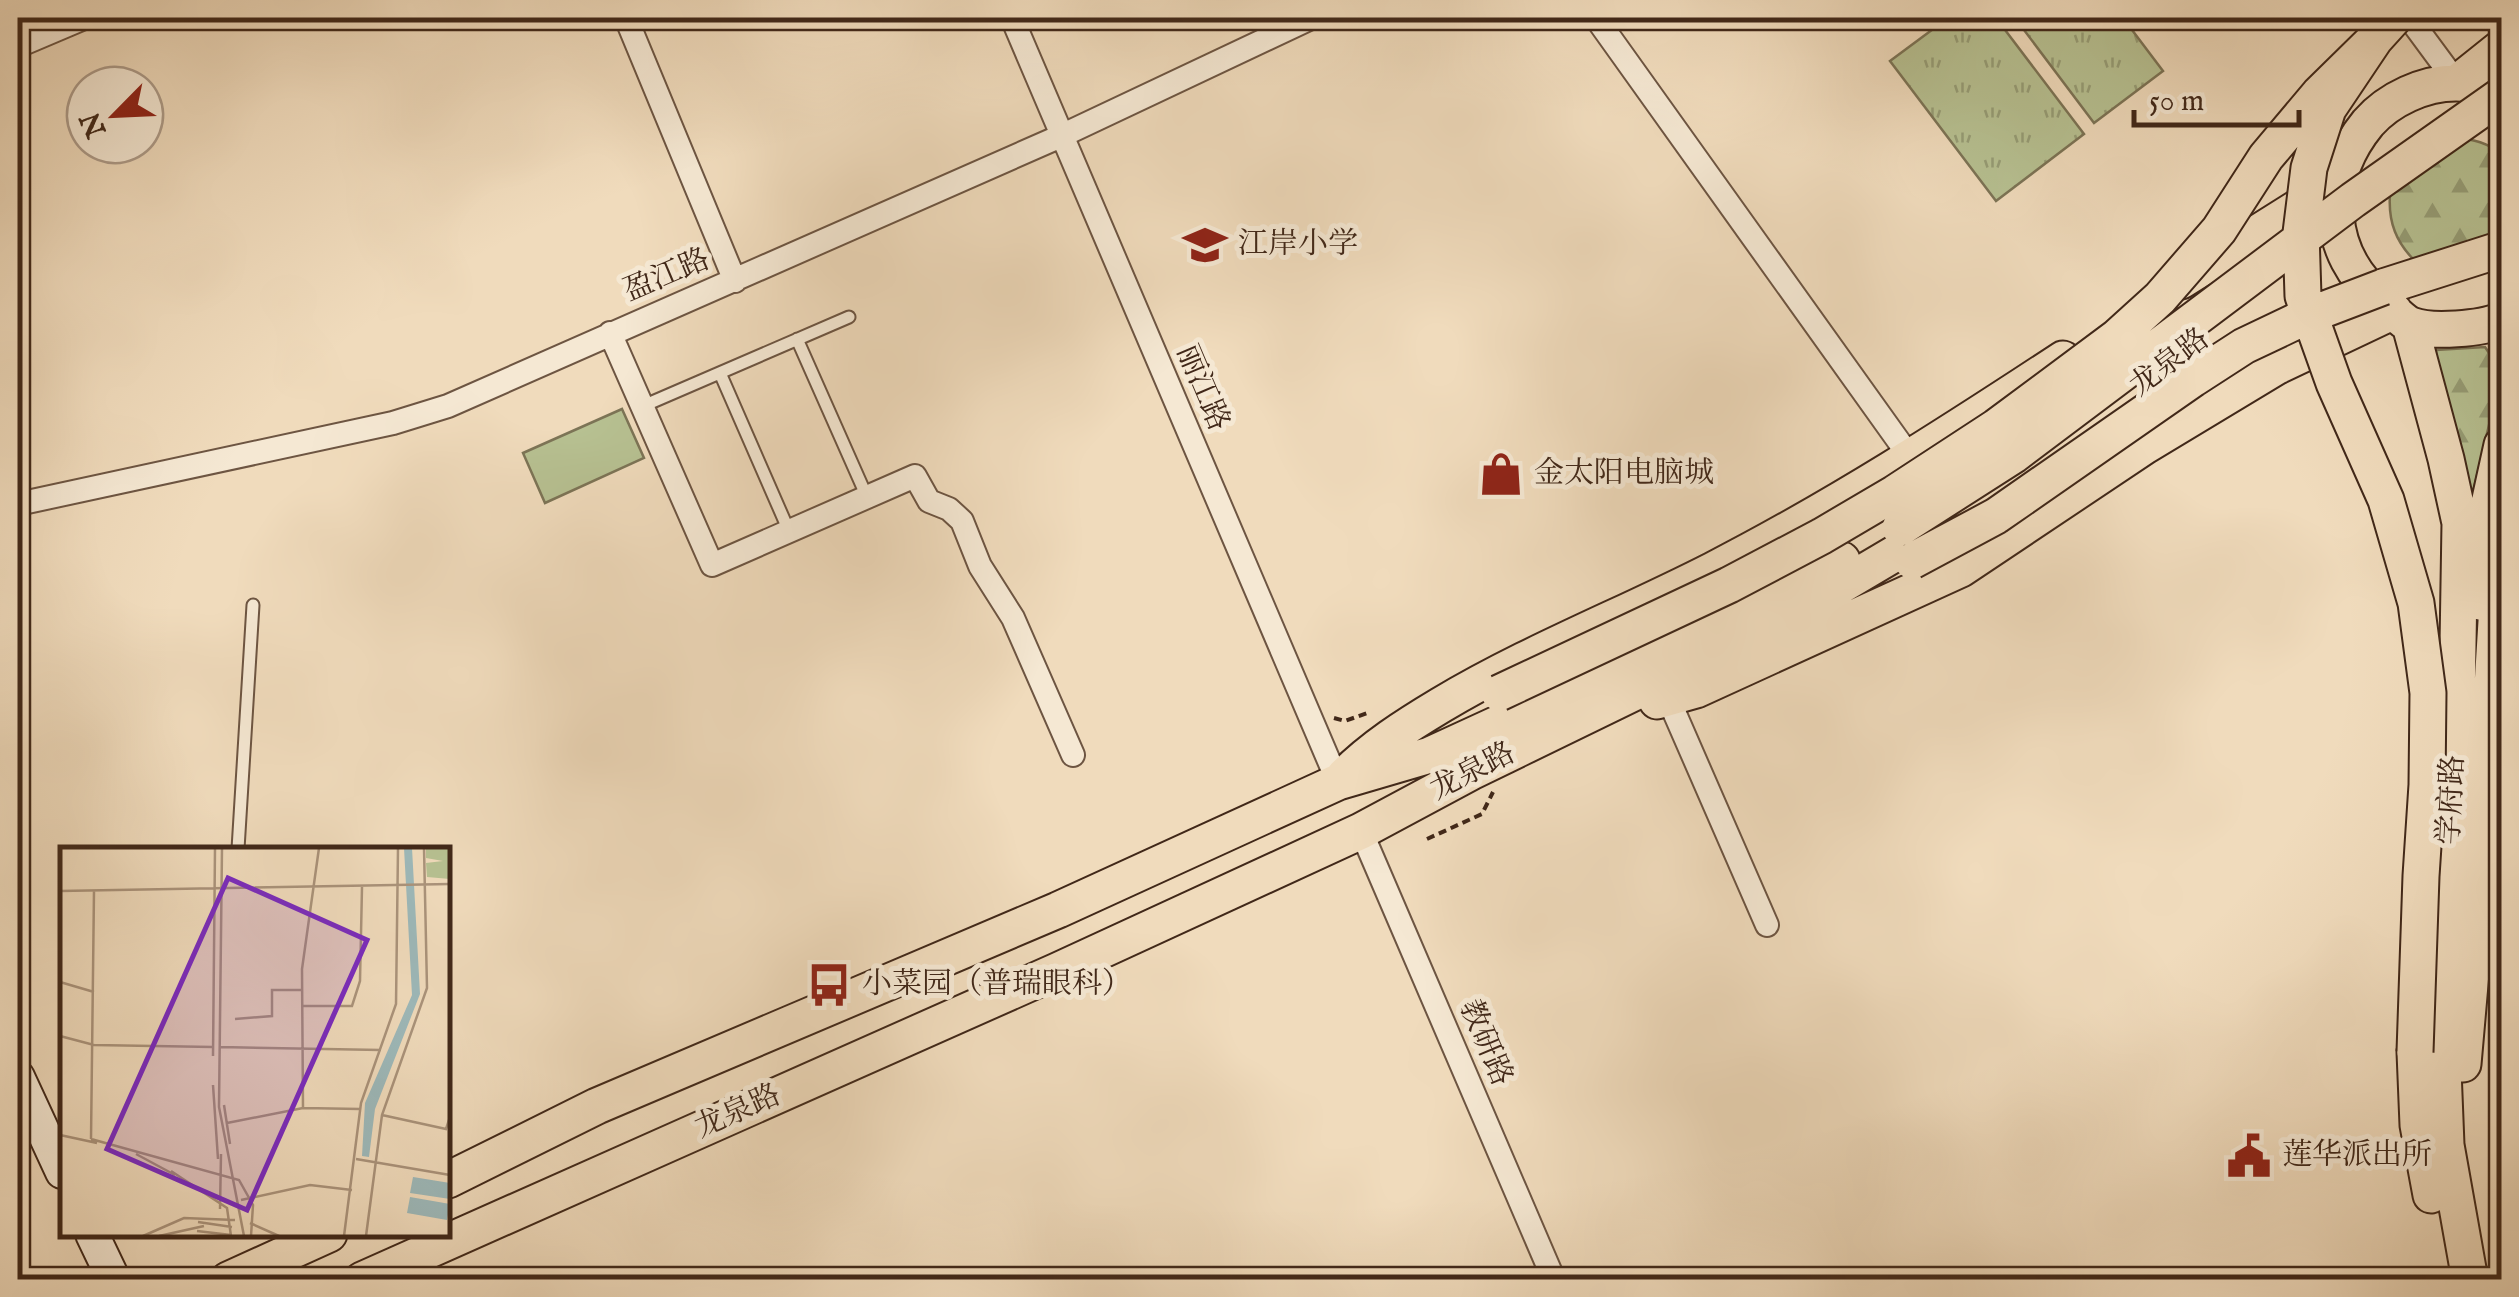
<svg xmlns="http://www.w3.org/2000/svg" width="2519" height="1297" font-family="'IM FELL English','Noto Serif SC',serif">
<defs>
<pattern id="forest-firs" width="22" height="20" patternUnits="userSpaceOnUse" patternTransform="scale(2.5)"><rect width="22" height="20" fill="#b7c192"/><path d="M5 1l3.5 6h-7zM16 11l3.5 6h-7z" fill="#969d76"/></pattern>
<pattern id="park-tufts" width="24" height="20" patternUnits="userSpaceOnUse" patternTransform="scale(2.5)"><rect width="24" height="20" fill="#b7c192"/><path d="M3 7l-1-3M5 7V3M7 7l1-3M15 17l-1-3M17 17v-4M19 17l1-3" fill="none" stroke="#969d76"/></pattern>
</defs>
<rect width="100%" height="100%" fill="#f0dbbc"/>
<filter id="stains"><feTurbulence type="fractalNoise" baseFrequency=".002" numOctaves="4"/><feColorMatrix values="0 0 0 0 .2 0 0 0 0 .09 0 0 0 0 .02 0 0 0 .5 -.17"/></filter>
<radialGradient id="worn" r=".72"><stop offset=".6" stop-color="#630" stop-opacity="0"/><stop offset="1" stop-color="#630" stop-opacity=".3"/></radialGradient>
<path fill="url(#forest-firs)" stroke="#7c7456" stroke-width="2.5" d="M2456,138c18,1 31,5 46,16l-1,107 -84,2c-21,-20 -29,-41 -27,-69z
M2485,347l16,24v4l-30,125 -34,-127 -1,-23z"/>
<path fill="url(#park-tufts)" stroke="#7c7456" stroke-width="2.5" d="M1948,18h48l88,116 -88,67 -106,-140z
M2015,18h108l40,53 -69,52z"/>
<path fill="#b7c192" stroke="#7c7456" stroke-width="2.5" d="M622,409l22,49 -99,45 -22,-50z"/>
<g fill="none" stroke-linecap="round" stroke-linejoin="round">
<g stroke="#6d5542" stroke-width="15">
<path id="service" d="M797,339l70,158
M720,373l69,158
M643,406l206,-89
M238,849l15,-244"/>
</g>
<g stroke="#6d5542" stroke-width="26">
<path id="minor" d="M626,18l109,263
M1012,18l326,764
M1596,18l314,439
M2409,18l48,65
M18,46l66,-28
M610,333l102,232 203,-89 14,25 20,8 13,12 18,45 33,52 60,137
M18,504l375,-81 55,-17 613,-270 250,-118
M1668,698l99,227
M1361,831l193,449"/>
</g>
<g stroke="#412819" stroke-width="36">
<path id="secondary" d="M18,1077l44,95
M92,1234l22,46"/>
</g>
<g stroke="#412819" stroke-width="39">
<path id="primary" d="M2457,83l45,-36
M2502,91c-15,-3 -31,-8 -46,-8 -32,0 -67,16 -88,40 -46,56 -44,129 13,177 9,7 20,21 30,25 20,8 71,4 91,-5
M2181,281l156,-98
M2383,287l119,-38
M2410,325l36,134 14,64 -3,182 -17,289 6,151 24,135
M2480,602l7,-89 15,-68
M1657,701l39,-11 265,-121 184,-123 131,-79 118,-56
M1344,776c29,-29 62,-50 97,-71 87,-52 182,-89 272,-135 121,-62 236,-136 350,-211
M2415,1052l3,73 13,70
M2463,1064l19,-216 17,-275
M448,1180l149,-74 461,-196 280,-128 92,-27 298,-137 114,-58
M228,1280l101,-46
M362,1280l695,-309 304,-140 110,-59 310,-151 130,-77"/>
</g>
<path stroke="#412819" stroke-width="4" stroke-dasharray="8 5" stroke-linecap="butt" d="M1334,718l11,3 25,-9
M1427,839l55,-25 11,-22"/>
<use href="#service" stroke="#f5e8d3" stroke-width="11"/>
<use href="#minor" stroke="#f5e8d3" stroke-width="22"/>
<use href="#secondary" stroke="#f5e8d3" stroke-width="32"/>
<use href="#primary" stroke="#f0dbbc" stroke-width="35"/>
<g stroke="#412819" stroke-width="39" stroke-linecap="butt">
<path id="primary-bridge" d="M2394,18l-19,21 -47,70 -19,59 -8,65 2,63 31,87 52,117 30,103 12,90 -1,92 -6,91 -6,176
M1900,528l114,-73 339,-255 149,-105
M1912,561l84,-45 197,-137 51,-33 63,-30 76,-29
M1499,693l230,-108 93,-49 73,-43 101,-66 121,-90 43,-39 59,-68 47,-73 53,-63 56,-55"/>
</g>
<use href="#primary-bridge" stroke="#f0dbbc" stroke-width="35"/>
</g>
<defs>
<g id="school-bare" transform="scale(3.45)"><path d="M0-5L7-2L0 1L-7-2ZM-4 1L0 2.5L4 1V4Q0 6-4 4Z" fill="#8f2418" stroke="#f5e8d3" stroke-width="2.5" paint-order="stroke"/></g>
<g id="shop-bare" transform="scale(3.45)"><path d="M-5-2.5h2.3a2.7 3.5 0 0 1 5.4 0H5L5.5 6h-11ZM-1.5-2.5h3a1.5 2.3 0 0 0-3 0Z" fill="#8f2418" stroke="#f5e8d3" stroke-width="2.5" paint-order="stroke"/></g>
<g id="bus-bare" transform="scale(3.45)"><path d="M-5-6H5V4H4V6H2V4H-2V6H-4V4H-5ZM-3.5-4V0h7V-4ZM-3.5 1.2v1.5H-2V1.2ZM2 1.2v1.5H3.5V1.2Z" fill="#8f2418" stroke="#f5e8d3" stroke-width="2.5" paint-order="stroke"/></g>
<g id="civic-bare" transform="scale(3.45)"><path d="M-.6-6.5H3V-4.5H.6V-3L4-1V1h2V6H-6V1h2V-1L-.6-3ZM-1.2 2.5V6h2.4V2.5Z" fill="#8f2418" stroke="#f5e8d3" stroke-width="2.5" paint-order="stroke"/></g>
</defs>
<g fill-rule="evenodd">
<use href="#school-bare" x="1205" y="245"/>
<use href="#shop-bare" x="1501" y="474"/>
<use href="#bus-bare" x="829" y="985"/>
<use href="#civic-bare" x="2249" y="1156"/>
</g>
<g text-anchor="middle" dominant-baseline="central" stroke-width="10" stroke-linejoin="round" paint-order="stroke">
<g font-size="30" fill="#412819" stroke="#f5e8d3" text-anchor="start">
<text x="1238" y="245">江岸小学</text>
<text x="1534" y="474">金太阳电脑城</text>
<text x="862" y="985">小菜园（普瑞眼科）</text>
<text x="2282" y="1156">莲华派出所</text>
</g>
<g font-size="30" fill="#412819" stroke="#f5e8d3">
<text transform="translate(667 276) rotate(-23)">盈江路</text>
<text transform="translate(2170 363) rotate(-37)">龙泉路</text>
<text transform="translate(1202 388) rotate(67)">丽江路</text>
<text transform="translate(1473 772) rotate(-27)">龙泉路</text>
<text transform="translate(2452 800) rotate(-87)">学府路</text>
<text transform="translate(1485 1043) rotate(67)">教研路</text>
<text transform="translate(738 1112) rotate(-24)">龙泉路</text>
</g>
</g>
<g transform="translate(60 847)">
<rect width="390" height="390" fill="#f0dbbc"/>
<path d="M366,1h24v31l-23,-2 -1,-14 17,-2 -17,-3z" fill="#b7c192"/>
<path d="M344,1h8l8,146 -45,115 -6,48 -7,-1 3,-53 47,-108zM353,330l37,6v16l-40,-6zM350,350l40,7 -3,16 -40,-7z" fill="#9db9ba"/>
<path fill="none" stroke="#aa937b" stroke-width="2.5" d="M162,1l-3,259 25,129M0,44l390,-7M0,135l34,10M242,159h50l8,-25 2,-94M175,172l37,-3v-26h30M0,189l34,9 119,2M160,200l161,3M153,209l2,-208M153,238l5,74M164,258l6,39M243,261l-1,-139 17,-121M322,268l64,14 4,-12M167,276l76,-15 57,1M0,288l37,8M31,292l3,-248M31,292l148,41 14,25 -2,31M76,307l39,21M296,312l94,16M111,324l56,37 4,28M181,353l69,-15 42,5M160,362l1,-55M138,375l34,5M190,376l29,13M137,384l34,4M83,389l41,-18 51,2M99,389l45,-10M284,389l17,-133 35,-99 2,-156M306,389l16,-121 45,-127 -3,-140"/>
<path fill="#7b2cbf" fill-opacity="0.15" stroke="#7b2cbf" stroke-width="5" d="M168,31l139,62 -120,270 -140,-61z"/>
<rect width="390" height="390" fill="none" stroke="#412819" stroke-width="5"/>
</g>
<rect width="2519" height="1297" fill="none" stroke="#f0dbbc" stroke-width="60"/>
<rect x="20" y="20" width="2479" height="1257" fill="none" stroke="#412819" stroke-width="5"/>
<rect x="30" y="30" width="2459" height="1237" fill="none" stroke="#412819" stroke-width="2.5"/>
<g transform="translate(115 115) rotate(246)"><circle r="48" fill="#f5e8d3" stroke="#ad9b89" stroke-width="2.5"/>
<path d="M0-8L18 38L0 25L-18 38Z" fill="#8f2418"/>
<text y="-15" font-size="28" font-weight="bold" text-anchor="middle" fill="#412819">N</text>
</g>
<path d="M2134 110v15h165v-15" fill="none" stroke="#412819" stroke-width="5"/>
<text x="2149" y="110" font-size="30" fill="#412819" stroke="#f5e8d3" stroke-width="8" paint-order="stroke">50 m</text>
<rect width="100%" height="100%" filter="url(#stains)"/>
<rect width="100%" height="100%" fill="url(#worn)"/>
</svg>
